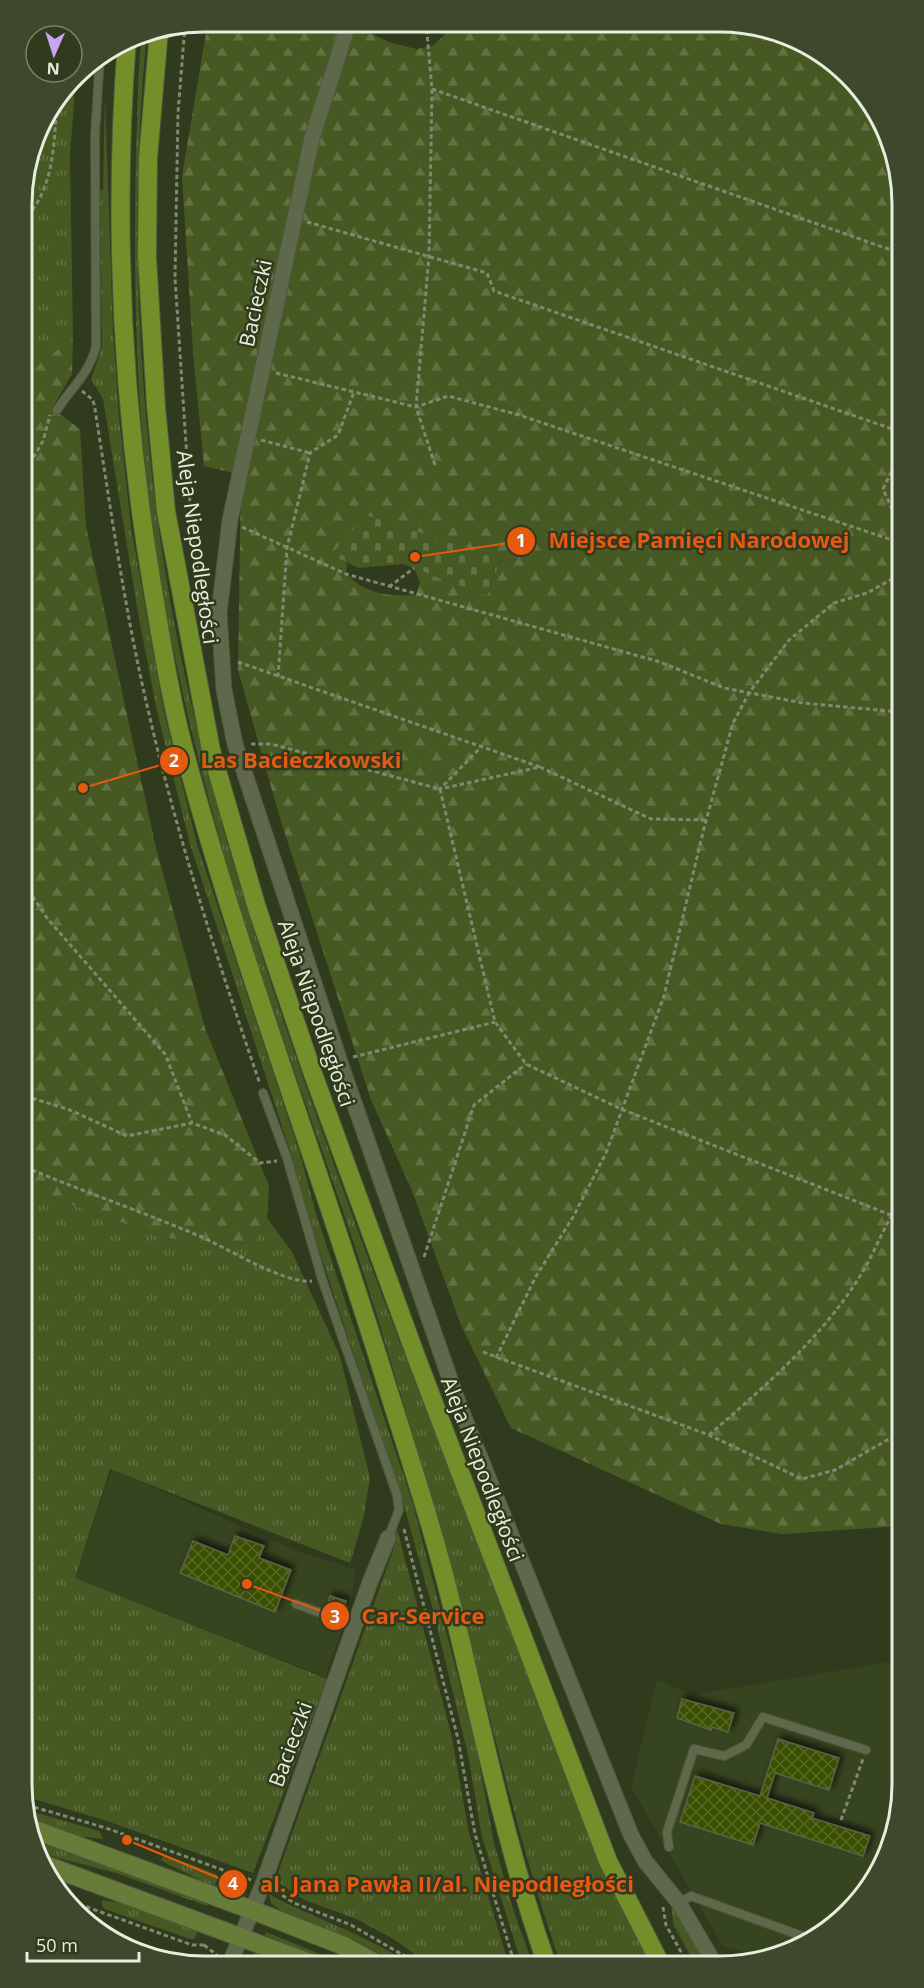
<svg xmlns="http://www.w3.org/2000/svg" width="924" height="1988" font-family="'Open Sans',sans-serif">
<defs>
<pattern id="grass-tufts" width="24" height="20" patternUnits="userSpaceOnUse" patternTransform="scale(1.5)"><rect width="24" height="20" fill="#475923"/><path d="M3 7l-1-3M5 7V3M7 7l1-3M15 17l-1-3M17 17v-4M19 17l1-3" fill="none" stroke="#627142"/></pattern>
<pattern id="forest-firs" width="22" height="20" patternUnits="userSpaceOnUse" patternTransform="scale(1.5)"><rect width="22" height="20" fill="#475923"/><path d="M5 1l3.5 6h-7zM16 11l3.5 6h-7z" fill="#627142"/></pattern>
<pattern id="cemetery-stones" width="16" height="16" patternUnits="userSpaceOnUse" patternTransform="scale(1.5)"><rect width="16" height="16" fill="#475923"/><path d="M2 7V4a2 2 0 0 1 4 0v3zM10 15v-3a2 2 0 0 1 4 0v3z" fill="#627142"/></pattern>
<pattern id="building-cross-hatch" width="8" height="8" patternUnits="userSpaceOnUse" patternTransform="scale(1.5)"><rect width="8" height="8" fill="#3b4f02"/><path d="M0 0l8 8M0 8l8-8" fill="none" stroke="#576926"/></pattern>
<filter id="shadow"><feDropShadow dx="4" dy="-4" stdDeviation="3" flood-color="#0009"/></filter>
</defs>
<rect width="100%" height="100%" fill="#303a1d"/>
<path fill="#374420" d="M112,1469l187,83 56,17 -3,31 -27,77 -250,-99z
M902,1660l1,137 -14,57 -24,42 -43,40 -53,24 -47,-15 -91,-158 26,-107 36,15z"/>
<path fill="url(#grass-tufts)" d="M147,32c-22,218 -5,462 45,675 41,178 103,350 165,521 91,248 193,490 295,733l-92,1c-41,-118 -68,-239 -100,-360 -25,-95 -54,-189 -82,-283 -50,-163 -115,-321 -160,-486 -30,-109 -56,-223 -70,-336 -16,-144 -15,-288 -9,-432l3,-32z
M76,76l-6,79 3,183 -51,39 -1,-186 19,-68z
M105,96l8,237 6,84 12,110 33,185 33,132 103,310 17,63 95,284 64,245 18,97 20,69 18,50h-11l-39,-125 -14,-82 -36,-149 -29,-104 -95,-285 -16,-60 -102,-313 -33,-133 -18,-92 -36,-220 -12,-20 11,-31 -2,-158h3z
M25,1188l135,48 63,13 34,-10 10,-21 25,34 48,104 30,122 -7,42 -13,43 -240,-94 -35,109 252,101 -74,194 -146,-52 -80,-24z
M397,1529l54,204 18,100 39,129h-82l-34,-24 -36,-19 -51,-19 -30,-19 120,-336 -3,-2z
M27,1810l72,21 4,8 -26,-3 -50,-19z
M29,1836l180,66 -2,4 -91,-33 -80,-21z
M165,1855l51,19 2,4 -4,9 -54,-27z
M269,1894c45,25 94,39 137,68h-12l-38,-21 -75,-30 -10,-8z
M102,1900l24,4 73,25 -5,10h-4l-85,-30 -3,-3z
M671,1901l35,60h-13l-20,-37z
M266,1932l76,31h-9l-68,-28z
M260,1952l26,11h-30l-14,-5z"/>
<path fill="url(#forest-firs)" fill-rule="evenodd" d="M208,21l138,1 43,20 27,7 17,-3 13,-13 4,-10 306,1 85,43 37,45 19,44 5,1370 -120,8 -61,-10 -210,-96 -50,-103 -50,-137 -40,-88 -92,-285 -41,-145 3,-195 -37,-9 -11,-114 -11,-176zM331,555l170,5 -14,36 -73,-28 6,14 -4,13c-28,1 -49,0 -70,-21l1,-12z
M73,338l-1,36 -20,34 28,21 6,97 70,322 49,180 64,158 -2,32 -10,21 -34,10 -63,-13 -135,-48 -3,-811z"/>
<path fill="url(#cemetery-stones)" d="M366,515l135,44 -14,37 -84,-32 -44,4 -28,-13z"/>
<path fill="url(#building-cross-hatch)" stroke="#596446" stroke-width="1.5" filter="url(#shadow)" d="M235,1536l29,10 -5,12 32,12 -16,42 -95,-39 13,-32 35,14z
M330,1596l16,5 -4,11 -15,-4z
M682,1699l52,14 -6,19 -16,-5 -1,3 -34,-12z
M778,1739l61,19 -10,32 -54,-17 -8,25 47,15 -2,5 58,18 -7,20 -103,-33 -7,22 -73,-23 15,-46 65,20z"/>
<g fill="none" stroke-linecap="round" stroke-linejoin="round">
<g stroke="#4e563d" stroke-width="10">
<path id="lane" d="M57,410c15,-23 31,-35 39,-63l-1,-212 5,-79
M263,1093l24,65 35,121 75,216 2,15 -11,28
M296,1604l58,21
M669,1847l-2,-15 27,-83 30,7 22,-11 17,-28 103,33
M679,1903l12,-7 122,44"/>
</g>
<g stroke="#4e563d" stroke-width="17">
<path id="street" d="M349,22l-37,116 -82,382 -11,93 5,77 11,54 107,324 116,334 173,433 14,26 34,42 34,58
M230,1963l33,-79 106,-299 19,-47"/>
</g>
<g stroke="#4e563d" stroke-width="20">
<path id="secondary" d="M27,1827l225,83 92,36 31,17
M40,1863l270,100"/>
</g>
<g stroke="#4e563d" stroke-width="20">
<path id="primary" d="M159,30l-11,129 -1,97 9,150 10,105 45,239 46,158 55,163 105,288 191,502 51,100
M127,39c-14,182 -5,366 25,546 10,59 19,118 35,176 57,211 136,416 200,625 23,73 47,146 65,220 30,120 53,238 94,356"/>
</g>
<path stroke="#808871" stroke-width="3" stroke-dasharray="4.5 3" stroke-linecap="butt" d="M426,22l6,67 -3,167 -13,151 19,58
M476,23l5,3 12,-3
M729,24l82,28
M185,25l-7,88 -3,165 17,256 8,51 8,8
M432,89l465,163
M22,221c33,-29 32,-80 35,-120
M307,222l180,51 7,18 404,140
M276,373l140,34 32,-11 71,19 379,127
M82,391l11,9 2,9c16,102 30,204 54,305 29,125 69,248 111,370
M261,440l49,13
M898,458l-15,31 15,34
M22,477l21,-36 7,-26
M242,527l104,47 314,88 64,26 79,15 96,9
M389,587l25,-19
M238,662l302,105 -100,22 40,-41
M278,677l9,-129 23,-95 28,-18 16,-43
M251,744h20l169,45 55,233 31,42 95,45 280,110
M540,767l111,52 55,1
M24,884l23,34 118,136 27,69
M353,1057l142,-35
M25,1096l45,14 57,26 65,-13 33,12 35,28 17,-2
M25,1167c57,24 115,44 172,68 29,12 86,49 115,46
M424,1257l50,-152 52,-41
M483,1352l226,83 93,44 33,-9 66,-38
M496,1358l39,-80 38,-61 33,-64 58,-157 40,-168 29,-105 16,-30 40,-53 45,-37 33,-10 27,-15 4,-18
M709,1435c56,-49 114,-98 153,-162 14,-24 24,-50 38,-73
M404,1529l54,210 17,95 39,128
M27,1805l79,23 145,52
M841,1820l22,-61
M223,1885l4,-13
M276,1891l18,12 57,22 64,37
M65,1899l127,46h12
M663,1907l3,18 20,36
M204,1945l13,10"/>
<use href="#lane" stroke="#5d694a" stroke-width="8"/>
<use href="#street" stroke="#5d694a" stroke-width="15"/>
<use href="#secondary" stroke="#687c3a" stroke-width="18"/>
<use href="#primary" stroke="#738f2a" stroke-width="18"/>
</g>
<g text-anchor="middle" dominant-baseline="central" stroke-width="5" stroke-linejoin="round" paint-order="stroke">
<g font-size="21" fill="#e7eedd" stroke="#303a1d">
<text transform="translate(255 303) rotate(-78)">Bacieczki</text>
<text transform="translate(198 547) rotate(82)">Aleja Niepodległości</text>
<text transform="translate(317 1013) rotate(71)">Aleja Niepodległości</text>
<text transform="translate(483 1469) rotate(69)">Aleja Niepodległości</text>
<text transform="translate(290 1744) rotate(-70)">Bacieczki</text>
</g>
</g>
<path d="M0 0H924V1988H0ZM204 32H720A172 172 0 0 1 892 204V1784A172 172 0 0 1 720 1956H204A172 172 0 0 1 32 1784V204A172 172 0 0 1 204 32Z" fill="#3f482c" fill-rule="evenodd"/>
<path fill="none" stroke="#e7eedd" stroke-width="3" d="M204 32H720A172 172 0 0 1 892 204V1784A172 172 0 0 1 720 1956H204A172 172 0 0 1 32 1784V204A172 172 0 0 1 204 32Z"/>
<path fill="none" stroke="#e8590c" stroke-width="2" d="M415 557L521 541M83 788L174 761M247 1584L335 1616M127 1840L233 1884"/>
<g fill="#e8590c" stroke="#303a1d" stroke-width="2">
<circle cx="415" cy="557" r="6"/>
<circle cx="83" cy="788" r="6"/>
<circle cx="247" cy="1584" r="6"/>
<circle cx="127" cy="1840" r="6"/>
<circle cx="521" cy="541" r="15"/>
<circle cx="174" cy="761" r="15"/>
<circle cx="335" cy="1616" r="15"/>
<circle cx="233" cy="1884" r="15"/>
</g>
<g font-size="18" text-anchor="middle" font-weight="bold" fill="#fff">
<text x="521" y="547">1</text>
<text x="174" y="767">2</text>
<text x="335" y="1623">3</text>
<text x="233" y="1890">4</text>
</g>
<g font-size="22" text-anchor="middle" font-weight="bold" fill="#e8590c" stroke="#303a1d" stroke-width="5" stroke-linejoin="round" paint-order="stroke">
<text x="699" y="548">Miejsce Pamięci Narodowej</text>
<text x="301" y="768">Las Bacieczkowski</text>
<text x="423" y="1624">Car-Service</text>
<text x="447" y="1892">al. Jana Pawła II/al. Niepodległości</text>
</g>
<g transform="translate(54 54) rotate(183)"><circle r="28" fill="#303a1d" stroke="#79826a" stroke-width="1.5"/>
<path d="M0-4.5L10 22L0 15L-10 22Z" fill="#c7a6ef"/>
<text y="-9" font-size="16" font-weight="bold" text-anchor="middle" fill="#e7eedd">N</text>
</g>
<path d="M27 1952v9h112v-9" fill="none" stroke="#e7eedd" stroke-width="3"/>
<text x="36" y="1952" font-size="18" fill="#e7eedd" stroke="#303a1d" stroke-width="4.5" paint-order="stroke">50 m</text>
</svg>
